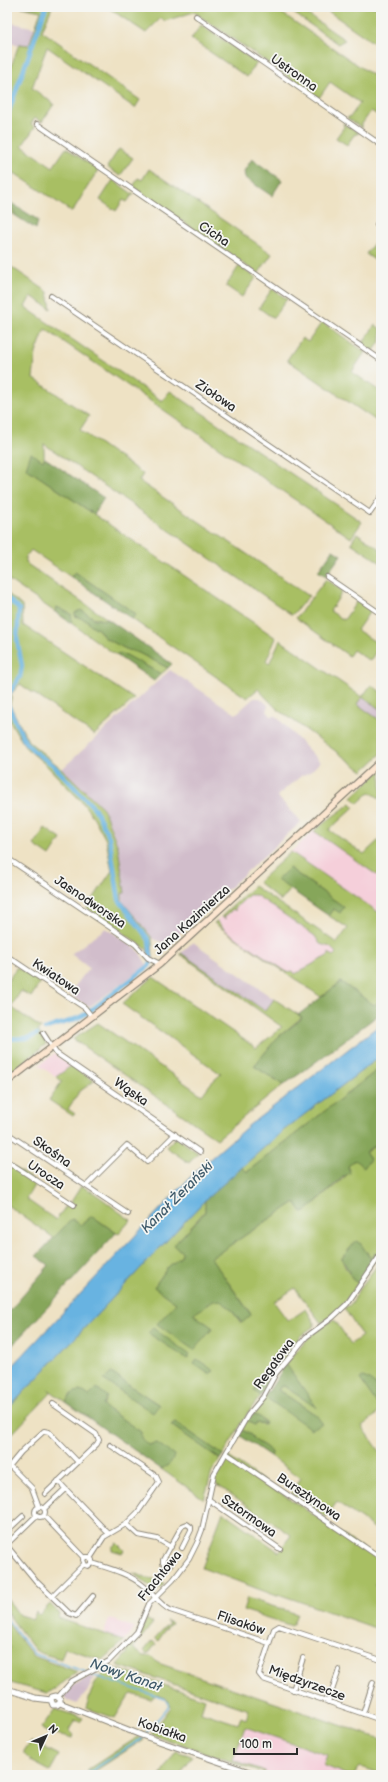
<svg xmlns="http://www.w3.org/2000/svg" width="388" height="1782" font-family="'Balsamiq Sans',sans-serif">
<rect width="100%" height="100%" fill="#f6f6f2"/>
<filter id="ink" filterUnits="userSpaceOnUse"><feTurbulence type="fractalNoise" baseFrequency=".025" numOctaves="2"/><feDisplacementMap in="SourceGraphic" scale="8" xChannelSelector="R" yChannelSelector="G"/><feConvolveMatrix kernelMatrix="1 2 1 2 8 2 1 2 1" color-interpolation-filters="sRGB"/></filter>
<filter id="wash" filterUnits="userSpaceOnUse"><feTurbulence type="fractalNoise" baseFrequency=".012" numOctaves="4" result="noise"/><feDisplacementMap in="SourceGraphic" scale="16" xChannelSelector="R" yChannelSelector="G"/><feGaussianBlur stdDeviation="0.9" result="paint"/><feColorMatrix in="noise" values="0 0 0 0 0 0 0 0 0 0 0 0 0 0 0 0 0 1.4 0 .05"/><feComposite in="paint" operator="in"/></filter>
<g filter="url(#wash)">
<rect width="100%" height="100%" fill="#eee2c4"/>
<path fill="#f5cfda" d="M314,831l67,47v36l-90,-62z
M250,890l131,91v19l-40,-18 -20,15 -107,-74z
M54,1054l17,12 -15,11 -17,-12z
M109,1618l26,10 -11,13 -20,-7z
M245,1727l83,28 19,20h-78l-4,-2v-2l-32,-11z"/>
<path fill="#d1bdcb" d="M13,23l22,5 -7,18 -21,-3v-19l6,2z
M170,670l66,44 18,-16h6l8,7 -1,6 4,5h5l44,46 -10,10 -9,4 -24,20 24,26 -134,123 -15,-7 -30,-37 -1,-8h3l-6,-46 -6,-19 -6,-10 -44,-49z
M362,697l19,13v11l-24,-16z
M106,928l32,22 9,15 -58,42 -20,-13 20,-26 -18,-14z
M193,942l81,57 -9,12 -84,-58z
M90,1676l4,2 -7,14 -10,12 -11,-4 -2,-4 7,-9z"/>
<path fill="#a8bf64" stroke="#6a7548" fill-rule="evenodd" d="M21,7h31l-10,24 98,69 -5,8 -88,-61 -15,41 22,16 -12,18 -7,-4 -4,6 4,3 -13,19 31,21 13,-19 32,22 -26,42 -59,-40 -5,29 8,15 -9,-6v-132l12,-34 10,1 12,-34z
M107,7h166l108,74v36l-10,-6 -9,13v4l-15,-10 4,-2 9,-13 -30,-21 -11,16 -125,-86 -29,9 -4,-3 -15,15z
M285,7h12l48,33 -7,4z
M322,7h59v41z
M201,25l56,38 -10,14 -56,-38z
M343,123l16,10 -5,2 -7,10 -11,-7 8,-11z
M119,149l14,9 -13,18 -13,-9z
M149,169l123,85 -14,20 -122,-85 -2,-4 4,-7 4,2z
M113,180l21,15h-2l-5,7 -4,-2 -7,11 -16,-11z
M381,233v27l-2,3 -13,-9z
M7,264l41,28 3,17 -20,-13 -6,11 137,94 8,-10 192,131 -11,16 -306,-209 -9,24 -3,25 56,38 -9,14 63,44 -4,7 170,115 -17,19 -248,-171c0,21 3,16 -18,24l250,170 -10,23 3,3 11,-24 82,57 9,-12 10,7v18l-19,-13 -5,7 24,17v33l-18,17 -87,-63 -18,-19 -11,9 -115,-79 4,-5 -61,-42 -4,5 -40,-27 -6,8 2,6 82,56c-12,1 -20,-6 -31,-9l-3,2 1,3 12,5 1,3 9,5 7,9 21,11 13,4 29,15 -7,6 -35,-19h-10l-45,-32 1,-3 -15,-13 -2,5 -48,-33z
M239,266l17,12 -14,19 -16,-11z
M272,289l15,10 -14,19 -14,-10z
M322,322l43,30 -13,20 29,20v32l-94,-64 15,-22 6,4z
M375,325l6,4v11l-8,12 -11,-8z
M357,533l24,17v13l-30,-20z
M326,579l17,12 -13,20 14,9 13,-19 14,9 -14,20 23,15 -10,16 -17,-11 -4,6 -53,-38z
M7,593l15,13 1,19 111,74 -40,36 -74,-51 -8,9 -2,12 18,36 34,28 41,39 15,39 7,46h-3v8l30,37 1,20 -5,-3 -1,-6 -60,-41 24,-36h1l-6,-32 -12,-22 -12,-16 -37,-38 -19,-16 -18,-30 -1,-27 3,-4 -3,-2z
M381,770v29l-11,-7 -12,11 -6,-6z
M351,803l3,4 -25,23 35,24 17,-16v40l-67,-47c12,-10 24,-18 37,-28z
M45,828l16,11 -11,17 -16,-11z
M291,852l90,62v86l-7,5 -33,-23 -20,15 -107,-74 3,-2 9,10 61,41 6,-1 2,3 34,-19v-2l4,3 3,-3 -6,-6 -10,-3 -5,-8 -59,-41h-7l-14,13v3l-2,-2 -9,8 2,2 -5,-2 33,-31 83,57 11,-15 -19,-12 5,-7 10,-2 -55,-39 -12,12 14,9 -10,12 -23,-19z
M181,953l84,58 9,-12 28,18 -25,21 -23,28 29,19 -66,54 -144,-100 25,-16 104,72 9,-12 10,-9 -99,-70 31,-27 103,71 26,-21 -102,-73z
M17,967l23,16 -9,14 -10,-6 -10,16 30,21 -3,2 8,14 -39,31v-93z
M381,1056v11l-134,105 -6,-5 43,-37z
M71,1066l23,15 -15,11 -11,17 7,5 -2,2 -24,-16 13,-19 -6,-4z
M177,1138l21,15 -9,10 -23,-16 8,-8z
M381,1141v111l-11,6 -3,-6 -16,-5 -9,11c1,8 9,20 16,25 -10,14 -21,33 -37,40l-26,-35 -21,14 14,19 18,-12 8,13v4l-15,11 -1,7 -27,35 -12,2 -5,10 7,5 -12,15 -26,44 -48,-33 -4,3 49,34 -8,13 -8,27 -43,-30 7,-4 -11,-22 -9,2 -8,-7 1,-6 -38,-26 3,-7 -17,-3 -4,-3 -6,-2 -8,3 -5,8 -18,-13 3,4 -44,46v-29l198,-210v11l-31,34 8,7 -1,5 -13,10 -14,20 22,16 27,36 10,-11 -20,-14c10,-5 14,-13 26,-14l10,7 12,16 10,-9 -40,-56 84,-56 7,10 4,-1 40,-35 4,-6 -2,-4 7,-6 9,7 5,-5 -4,-9zM111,1373l47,31 -53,-24z
M7,1163l29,19 -10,17 30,21 12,-17 5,4 2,-2 -4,-3 10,-16c19,8 33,24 50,34l-13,14 -26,-18 -11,9 -9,-6 -18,19 -47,-33z
M381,1260v132l-5,-7 -13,-8 14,26 4,-2v10l-19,15 19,27v80l-44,-31 -11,15 -35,-24 10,-15 -31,-22 1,-3c-4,-9 -16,-9 -20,-18l-9,-5 5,-10 5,4 5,-1 7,1v-4l-11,-7 12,-17 46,32 4,-1 1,-12 -38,-25 2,-3 4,-1 32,21 -30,-43 24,-28 24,-17 17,25 11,-8 -18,-28 8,-4 6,-13z
M227,1456l154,105v15l-6,9 6,4v41l-103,-36 -1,2 -75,-28 21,-56 56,40 12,-17 -78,-53 5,-12z
M117,1543l7,7 -2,3 -10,-3v-3z
M133,1573l32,11 -10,7z
M7,1598l12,17 14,4 3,-7 3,3 11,-11 9,9 -1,5 66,23 -21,19 -38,-12 -4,11 -21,-6 -5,-3 -28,-37z
M247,1598l50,16 -5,12 -49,-16z
M146,1619l7,4 -20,25 10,8h8l7,7 223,76v31l-2,3 -19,-6 -6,8h-7l-24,-10 4,-10 -82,-28 -12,33 32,11v2l-114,-39 20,-27 -5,-9 -9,-3 -6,5 -19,-6 -4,3 -13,21 -29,-10c5,-16 10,-35 28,-40l91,31 -4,13 37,12 3,-7 5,2 3,-9 -132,-45 11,-13 -3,-1 15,-16z
M166,1621l5,1 1,2 -3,1 -11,16 -3,-3 14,-15z
M7,1622l26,34 45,16c-11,6 -19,16 -31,21l-40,-11v-26l3,-9 -3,-1z
M152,1641l4,3 -7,9h-3l-2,-2z
M55,1709l28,9 -3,4 -5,-2 -6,10 5,5 -2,3c-7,-3 -13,-3 -20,-5l-1,2 -10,-7z
M138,1737l6,2 -52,34 -5,-3z
M31,1741l28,14 -9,16 -19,-10 -7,-7v-3z
M176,1751l16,5 -12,19h-20z"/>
<path fill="#86a65a" stroke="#586842" d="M252,159l30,21 -10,16 -27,-18 -1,-7z
M8,201l30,19 -2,9 -20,-13z
M31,453l12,8 2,-3 59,40 -10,16 -68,-46z
M333,550l8,5 -15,21 -8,-5z
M75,572l61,42 -4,5 -61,-42z
M57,607l14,7 1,6 -1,3 -16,-11z
M81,610l14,9 14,1 63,44 -4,4 -29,-15 -13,-4 -21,-11 -7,-9 -9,-5 -1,-3 -13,-5v-3z
M121,654l5,1 35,19 -7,7 -38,-26z
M289,868l55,39 -4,6 -6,-4 -5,7 -52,-36z
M341,982l33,23 7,-5v13l-80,60 -18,12 -29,-19 23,-28 23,-18 2,-3 -4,-2z
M381,1067v74l-16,11 5,7 -6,9 -9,-8 -7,6 2,7 -7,4 -37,34 -4,1 -7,-10 -84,56 40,57 -9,8 -13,-16 -10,-7c-12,1 -15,9 -26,14l20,14 -19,22 -37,-26 19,-21 -22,-16 14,-20 13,-10 1,-5 -8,-7 31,-33v-12l36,-33 6,5z
M92,1216l24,17 -109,118v-37l42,-49 -13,-9 36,-37 9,6z
M356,1241l5,3 9,14 5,-5 4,2 -21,28 -5,-3 -11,-22z
M153,1328l37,27 -3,4 -39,-26z
M197,1359l17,12 -5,3 -15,-10z
M286,1364l31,44 -33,-22 -4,1 -2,3 38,25 6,8 -4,3 -7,3 -46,-32z
M111,1373l48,32 -6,8 -49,-33z
M262,1377h5l4,2 -10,17 -7,-5 3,-7z
M363,1377c11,4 18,12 18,24l-4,3 -17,-25z
M97,1388l10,8 -4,10 38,26v6l7,7 9,-2 17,12c-1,8 -7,11 -13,14l-95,-67c6,-10 13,-15 23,-6z
M253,1413l8,5 4,5h-7l-4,2 -7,-5z
M175,1422l48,33 -3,4 -49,-34z
M242,1430l9,5c4,9 16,9 20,18l-1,3 -31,-21z"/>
<path fill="#68b3e1" stroke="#4a6f86" d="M381,1024v32l-97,74 -79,70 -198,210v-38l189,-201 52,-45z"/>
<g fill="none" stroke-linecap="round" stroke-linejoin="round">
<path stroke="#68b3e1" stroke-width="1.5" d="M7,1619l27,35 52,18
M85,1775l56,-36 28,-33 -4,-7 -76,-25"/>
<path stroke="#68b3e1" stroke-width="4.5" d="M7,116l39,-109
M7,598l12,11 -2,30 5,27 -2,11 -12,18 -1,5
M7,703l18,39 11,11 17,12 42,44 14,28 10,63 30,40 2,17
M90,1011l59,-45 2,-4
M45,1029c14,-6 30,-7 42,-16
M7,1039l22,-1 8,-4"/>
</g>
</g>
<g filter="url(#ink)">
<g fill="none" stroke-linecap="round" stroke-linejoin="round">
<g stroke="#8c8678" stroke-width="6">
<path id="minor" d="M196,16l185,129
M37,124l344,236
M377,224l4,3
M51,296l319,217 11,-16
M327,577l54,37
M7,858l128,86 13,14 12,6
M7,956l78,52 7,9
M43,1033l13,20 144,99
M7,1133l121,81
M7,1161l67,44
M86,1186l41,-41 20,17 28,-28
M226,1453l155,105
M10,1466l22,22 7,19
M7,1469l14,-17 23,-21 5,1 29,30
M58,1481l51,53
M45,1494l52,-50 2,-4 -3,-6 -43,-30
M208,1499l72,50
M35 1512a5 5 0 1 1 10 0a5 5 0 1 1-10 0Z
M44,1509l21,-20
M44,1516l40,42
M126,1524l12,11 19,4 14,8
M7,1531l16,-15
M7,1544l30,-29
M7,1546l29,35 33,32 7,3 17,-20
M177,1556l-8,10 -6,-3v-3l19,-34 5,-2 4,3v3l-9,18
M91,1557l13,-20 22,-13 12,-12 21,-30 -3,-6 -46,-31
M92,1563v-3l-3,-3h-4l-2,3 2,5 3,1 4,-3c19,6 38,11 53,24 9,8 15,18 25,23l99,33
M52,1596l32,-32
M381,1660l-102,-34 -5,3 -15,45 4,5 118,41
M293,1690l10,-32
M58,1697l14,-16 37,-20 28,-29 12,-28 24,-24 16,-21 8,-16 5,-13 12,-56 34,-59 15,-18 13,-24 18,-21 12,-15 26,-19 15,-14 34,-50
M328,1702l11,-32
M363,1714l10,-32"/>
</g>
<g stroke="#8c8678" stroke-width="7">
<path id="tertiary" d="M7,1689l28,9 16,2
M51,1700l1,-3 4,-1 4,3v4
M51,1700l2,5h4l3,-2
M60,1703l81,32 117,40"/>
</g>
<g stroke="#8c8678" stroke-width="8">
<path id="secondary" d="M7,1082l153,-118 221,-203"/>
</g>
<use href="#minor" stroke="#fff" stroke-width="4"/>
<use href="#tertiary" stroke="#fff" stroke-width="5"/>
<use href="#secondary" stroke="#fbe5cf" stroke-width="5.5"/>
</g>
</g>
<g text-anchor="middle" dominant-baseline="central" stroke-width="3.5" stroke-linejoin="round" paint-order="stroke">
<g font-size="13" fill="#2b2b2b" stroke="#f6f6f2">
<text transform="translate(294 73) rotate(35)">Ustronna</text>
<text transform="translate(214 234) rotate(34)">Cicha</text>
<text transform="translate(216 396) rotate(34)">Ziołowa</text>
<text transform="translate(90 902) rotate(34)">Jasnodworska</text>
<text transform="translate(192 920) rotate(-42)">Jana Kazimierza</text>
<text transform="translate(56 977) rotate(34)">Kwiatowa</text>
<text transform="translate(131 1092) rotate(35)">Wąska</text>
<text transform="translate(52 1152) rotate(35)">Skośna</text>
<text transform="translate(46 1175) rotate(34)">Urocza</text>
<text transform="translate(274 1364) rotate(-54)">Regatowa</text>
<text transform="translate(309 1497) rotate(34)">Bursztynowa</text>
<text transform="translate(249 1516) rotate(35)">Sztormowa</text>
<text transform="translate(160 1576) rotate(-51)">Frachtowa</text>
<text transform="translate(241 1623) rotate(19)">Flisaków</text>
<text transform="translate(307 1683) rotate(20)">Międzyrzecze</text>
<text transform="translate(162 1730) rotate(19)">Kobiałka</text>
</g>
<g font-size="14" font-style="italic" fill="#405b6b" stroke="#f6f6f2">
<text transform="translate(177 1197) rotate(-45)">Kanał Żerański</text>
<text transform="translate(126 1675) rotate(19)">Nowy Kanał</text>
</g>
</g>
<rect width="388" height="1782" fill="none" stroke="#f6f6f2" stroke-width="24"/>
<g transform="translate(46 1736) rotate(46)" stroke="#f6f6f2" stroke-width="3" paint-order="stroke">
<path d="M0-3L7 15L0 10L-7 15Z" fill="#2b2b2b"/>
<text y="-6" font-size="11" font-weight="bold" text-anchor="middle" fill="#2b2b2b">N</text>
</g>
<path d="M234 1748v6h63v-6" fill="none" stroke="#2b2b2b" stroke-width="2"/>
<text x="240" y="1748" font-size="12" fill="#2b2b2b" stroke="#f6f6f2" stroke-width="3" paint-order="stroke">100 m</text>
</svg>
